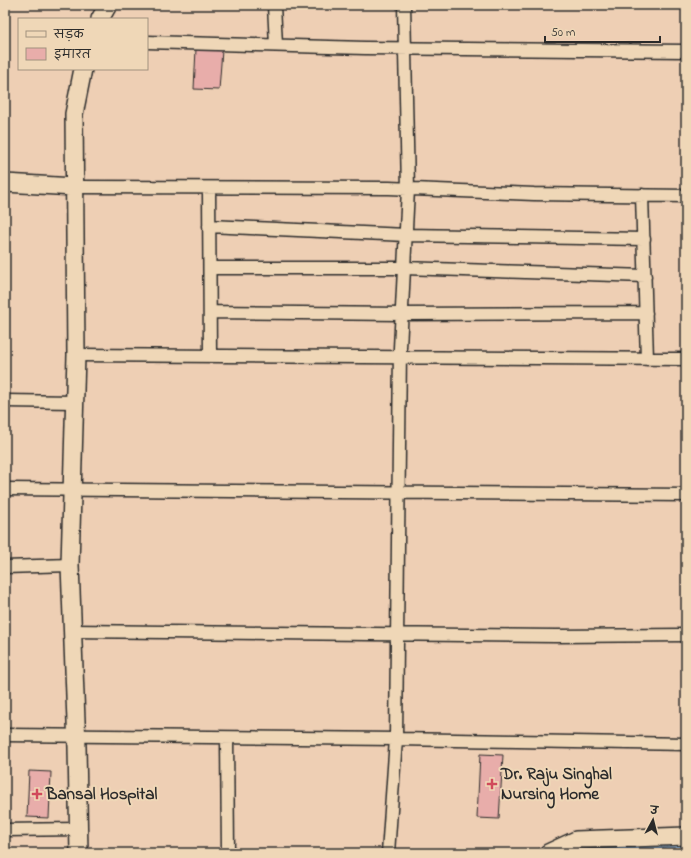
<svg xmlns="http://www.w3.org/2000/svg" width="691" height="858" font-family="'Indie Flower','Playpen Sans Deva',sans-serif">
<rect width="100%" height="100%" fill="#eecfb4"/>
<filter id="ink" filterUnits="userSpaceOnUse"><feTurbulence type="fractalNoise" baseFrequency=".025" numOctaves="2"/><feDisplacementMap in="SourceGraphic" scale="8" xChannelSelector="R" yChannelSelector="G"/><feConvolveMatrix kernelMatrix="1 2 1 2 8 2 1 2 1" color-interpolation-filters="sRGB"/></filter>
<g filter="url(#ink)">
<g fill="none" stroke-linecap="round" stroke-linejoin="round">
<path stroke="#b0d4f8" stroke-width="16" d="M573,853l5,-2 108,-6"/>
</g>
<path fill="#e8adaa" stroke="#2b2b2b" d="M196,49l26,1 -3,40 -25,-1z
M480,754l23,1 -4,64 -22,-1z
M29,771l22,1 -2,46 -22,-1z"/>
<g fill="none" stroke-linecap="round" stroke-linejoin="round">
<g stroke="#2b2b2b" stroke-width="15">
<path id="street" d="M274,5l2,40
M147,42l218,6 321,3
M74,187l315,1 145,6 152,2
M209,189l1,167
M642,195l5,164
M209,226l197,9 238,4
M210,268h194l241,8
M210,312l192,2 244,-1
M76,355l610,4
M5,401l70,1
M5,489l681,6
M5,567l65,-2
M72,631l484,5 130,-1
M5,735l391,4 290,5
M227,738l1,115
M5,830l74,-1
M388,853l8,-114 4,-391 8,-159 -4,-184"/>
</g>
<g stroke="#2b2b2b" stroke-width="20">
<path id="secondary" d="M100,19l8,-14
M5,183l69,4
M79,853l-2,-106 -7,-182 6,-210 -2,-241 9,-45
M548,853l28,-13 110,-4"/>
</g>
<use href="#street" stroke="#efd7b7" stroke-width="12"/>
<use href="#secondary" stroke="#efd7b7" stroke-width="17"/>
</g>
</g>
<g fill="#d1495b" stroke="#efd7b7" stroke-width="1.5">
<path d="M490 778h4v4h4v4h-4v4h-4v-4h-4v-4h4z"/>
<path d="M35 788h4v4h4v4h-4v4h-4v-4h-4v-4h4z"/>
</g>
<g text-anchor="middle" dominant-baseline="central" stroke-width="4" stroke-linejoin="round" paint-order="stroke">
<g font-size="17" font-weight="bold" fill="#2b2b2b" stroke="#efd7b7" text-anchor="start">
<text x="501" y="774">Dr. Raju Singhal<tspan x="501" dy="20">Nursing Home</tspan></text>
<text x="46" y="794">Bansal Hospital</text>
</g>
</g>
<rect width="691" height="858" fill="none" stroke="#efd7b7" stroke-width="20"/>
<rect x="10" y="10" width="671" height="838" fill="none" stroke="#2b2b2b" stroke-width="1.5" filter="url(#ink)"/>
<rect x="18" y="18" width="130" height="52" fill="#efd7b7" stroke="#a1927f"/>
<rect x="26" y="31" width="20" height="6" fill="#efd7b7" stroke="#a1927f"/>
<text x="54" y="38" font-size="12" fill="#2b2b2b">सड़क</text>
<rect x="26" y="48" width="20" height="12" fill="#e8adaa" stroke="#a1927f"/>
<text x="54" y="58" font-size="12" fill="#2b2b2b">इमारत</text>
<g transform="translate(653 820) rotate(7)" stroke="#efd7b7" stroke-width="3" paint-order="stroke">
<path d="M0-3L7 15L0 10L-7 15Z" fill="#2b2b2b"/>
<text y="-6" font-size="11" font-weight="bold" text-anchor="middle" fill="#2b2b2b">उ</text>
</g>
<path d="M545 36v6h115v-6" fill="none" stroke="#2b2b2b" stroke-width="2"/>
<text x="551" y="36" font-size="12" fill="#2b2b2b" stroke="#efd7b7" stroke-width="3" paint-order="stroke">50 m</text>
</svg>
